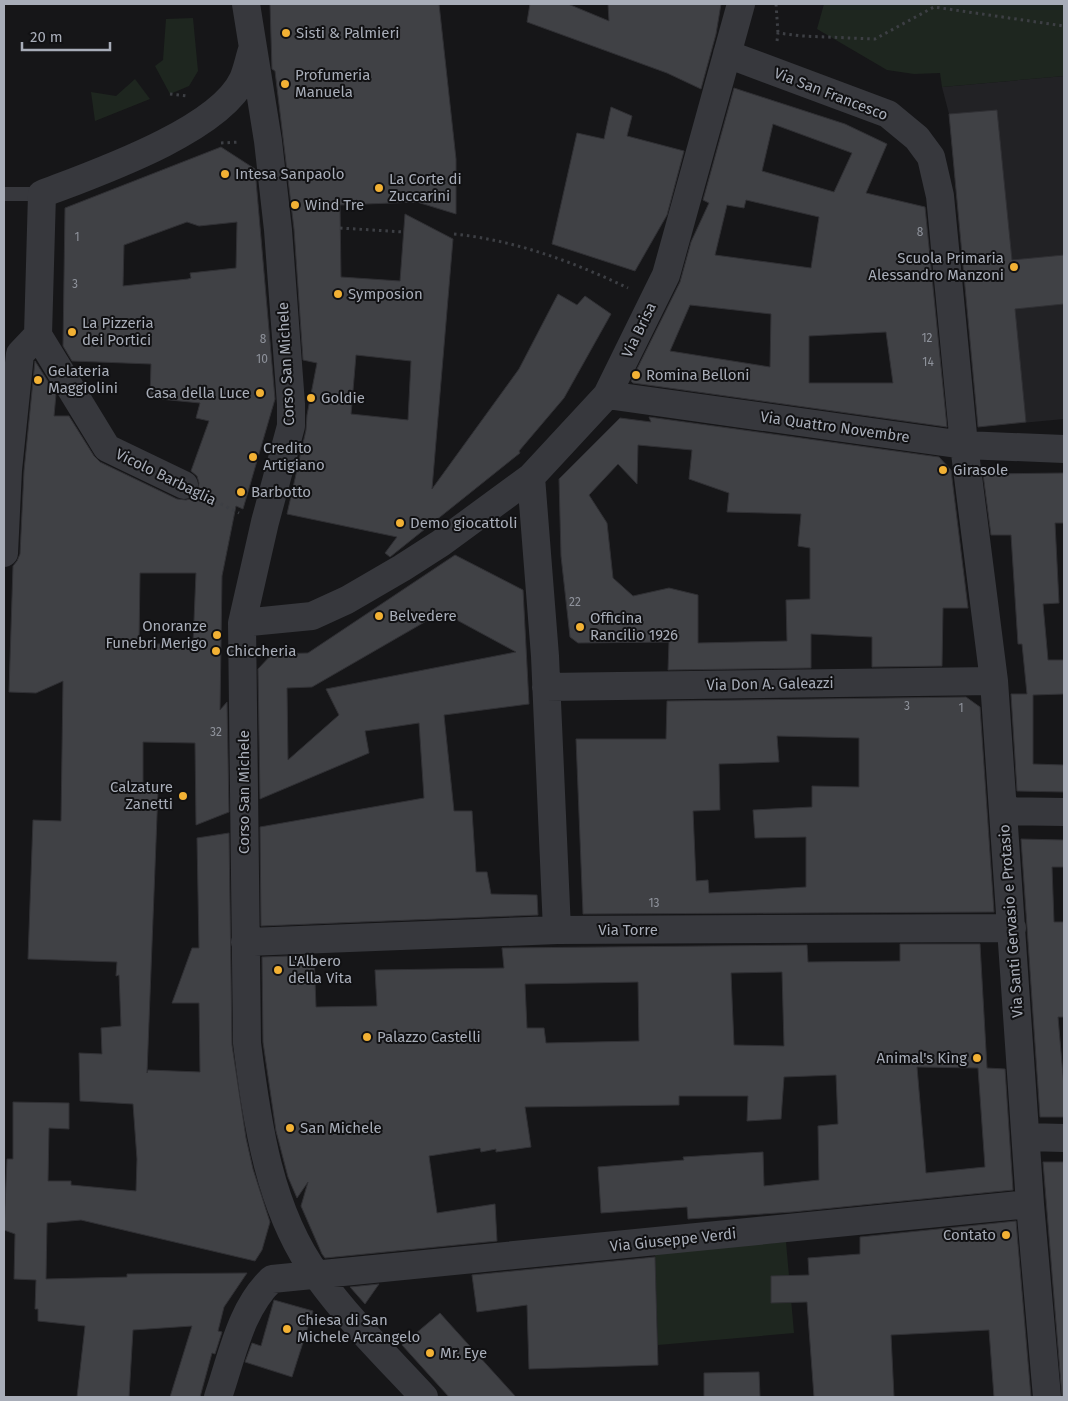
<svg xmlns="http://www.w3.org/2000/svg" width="1068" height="1401" font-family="'Fira Sans',sans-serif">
<rect width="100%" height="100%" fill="#161618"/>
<path fill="#222225" d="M1064,76v343l-86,8 -29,-313 -7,-27z"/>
<path fill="#1e261f" d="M824,4h240v72l-122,11 -2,-14 -26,1 -27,-4 -70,-41z
M193,18l5,53 -9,15 -19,8 -15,-28 8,-6 3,-41z
M135,79l15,20 -55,22 -4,-29 25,4z
M786,1242l8,91 -136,12 -3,-92z"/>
<path fill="#404145" stroke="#303034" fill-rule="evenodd" d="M270,4h169l17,155v55l-39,-12 -77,3 1,72 59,4 5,-67 48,25 -21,250 87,-120 39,-75 19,11 8,-9 26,18 -47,84 -45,53 1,2 -130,104 -5,-4 12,-16 -110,-23 19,-84 1,-15 10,-52 -14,-3 -9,-131 -19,-158 -3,-2zM356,355l55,6 -3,59 -57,-6z
M530,4h38l41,17 -1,-17h113l-5,30 -15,55 -34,-16 -140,-51z
M734,88l111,36 42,20 -21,49 59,14 22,220 -314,-44 -2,-2 49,-99 11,-40 18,-39 -6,-3zM773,124l79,29 -18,39 -72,-21zM746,200l73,17 -8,51 -96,-13 12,-50 17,3zM690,305l81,9 -1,53 -100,-16zM886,332l7,51h-84v-47z
M611,107l21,9 -5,20 57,15 -17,64 -32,56 -83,-27 25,-111 27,6z
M997,110l15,150 52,-5v49l-49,5 11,113 -48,5 -29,-313z
M221,147l34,22 20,230 -32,110 -7,-3 -14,70 -2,134 7,-8 2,110 -33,13 -1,-82 -52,-1v48h15l-11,283 1,-3 52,2 -1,-69h-27l20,-55h7l-2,-110 32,-5 3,212 14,93 7,31 17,53 -8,28 -7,11 -174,-41 -34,3 -1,56 81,-2v-3l120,-1 -23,34 -6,24 4,1 -7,22 -3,-1 -12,44h-30l22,-71 -59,4 -4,67h-52l8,-71 -47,-5v-12h-3l1,-29 -22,-1 1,-45 -11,-4 3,-71h6v-57l56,1v26l-20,-1 -1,53h23v4l65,6 1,-32 -4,-55 -53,-3 -1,-48 23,1 -1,-26 20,-2 -2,-51 -3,1 1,-14 -89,-3 5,-139 28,1 2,-140 -27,12 -27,-1 4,-126 4,-5 3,-7 4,-83 11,-110 21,33 -2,22h15l25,40 6,6 77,37 9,1 7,-2 5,-7 1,-8 -2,-7 -6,-5 18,-50 -13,-3 4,-15 -50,-5 1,-34 -79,-3 -9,-15 2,-138zM187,222l12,4 38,-4 -1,46 -46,5 1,5 -3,1 -65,7 1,-41zM140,573h56l-3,71h-54z
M649,417l290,40 12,13 17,138h-25l-1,58 -70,1v-30l-61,-3v34l-143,2 1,-28 -91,1 -8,-6 -9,-81 -2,-77 61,-61 31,4zM638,445l54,5 -3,29 40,14 -2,19 74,2 -3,32 12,2v51l-24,1 1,41 -89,2v-48l-29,-7 -36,8 -20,-18 -6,-55 -18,-28 29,-31 19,20z
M1064,473v50h-9l4,80 -16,1 5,56h16v34l-31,1v69l31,1v27l-47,-1 -6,-97h16l-5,-50h-4l-7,-109h-20l-8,-61z
M455,555l68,35 6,114 -85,11 10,96h18l4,61h11l4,22 46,1 1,20 -277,11 -1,-99 164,-29 -5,-75 -54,8 4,22 -109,46 -2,-130 14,-15 36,-1zM442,612l74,40 -190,37 13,26 -51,45 -1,-72 25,-1z
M966,697l14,10 14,205 -411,2 -7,-175h90l1,-38zM777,736l82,2v49l-47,-1v21l-59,3 2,28 51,-1v50l-97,6 -1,-13 -12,1 -3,-70 27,-1 -1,-46 60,-2z
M1021,839l43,1v27h-12l2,55h10v95h-6l6,70v30h-24z
M900,944h80l7,124 18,1 8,121 -221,22 -104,7 -1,-12 -86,6 -3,-46 86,-7 -1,-3 80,-5 1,34 55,-6 -1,-54 20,-2 -2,-49 -52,2 -3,42 -34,2 1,-25h-69v9l-154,2 6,40 -35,5v-3l-15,3 -1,-4 -51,8 8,57 58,-9 2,37 -172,17 -3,-4 -21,-48 7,-24 -11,16 -9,-21 -12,-46 -13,-89 -1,-85 52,-2 2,52 61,-1 -2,-36 129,-2 -2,-20 305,-3 1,17 92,-1zM782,972l2,74 -50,-1 -3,-72zM638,982l1,59 -93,2 -2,-15h-17l-2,-44zM917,1067l61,1 7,99 -59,6z
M1043,1162h21v235h-2z
M1016,1221l15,176h-37l-5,-67 -98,5 3,62h-80l-7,-95 -36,1v-27l38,-1 -1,-17 52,-4v-17z
M655,1257l3,108 -129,4 -2,-64 -50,7 -5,-37z
M379,1284l-14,20 -15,-17z
M274,1300l39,11 -21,66 -47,-15 7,-19 9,3z
M440,1313l8,9 68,75h-67l-47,-52z
M759,1372l1,25h-56v-24z"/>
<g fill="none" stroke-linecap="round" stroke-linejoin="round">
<path stroke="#3d3f44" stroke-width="3" stroke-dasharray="2.5 4" stroke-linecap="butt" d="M776,4l2,29
M777,41l1,-8 24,3 73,3 59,-32 130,19
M170,94l17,2
M221,143l18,-1
M340,228l64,4
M454,234c60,6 120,28 174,54
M209,498l30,15"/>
<path stroke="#37383d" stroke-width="14" d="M4,194h38"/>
<path stroke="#37383d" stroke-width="28" d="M246,4l22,137 10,89 13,174v22l-26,96 -23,101 5,420c10,79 22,168 71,234 31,43 70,81 106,120
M727,54l161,60 29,24 14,19 9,39 24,249 30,236 36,523 17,193
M38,335l69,113 77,37
M607,395l357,50 100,4
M531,477l14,179 12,274
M4,553l4,-83 12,-116 18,-19 4,-141c52,-20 177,-63 201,-115 4,-9 6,-20 9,-29
M242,623l70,-7 35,-16 55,-32 39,-25 90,-66 76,-82 59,-120 75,-271
M546,687l448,-6
M1003,811l61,1
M245,942l312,-12 455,-2
M1026,1137l38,1
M218,1397c14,-40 22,-88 54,-118l758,-75"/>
</g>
<g fill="#f2b134" stroke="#111113" stroke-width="2">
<circle cx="286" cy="33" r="5"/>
<circle cx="285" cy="84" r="5"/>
<circle cx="225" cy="174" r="5"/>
<circle cx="379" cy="188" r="5"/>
<circle cx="295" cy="205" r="5"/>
<circle cx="1014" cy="267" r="5"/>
<circle cx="338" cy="294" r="5"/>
<circle cx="72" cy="332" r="5"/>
<circle cx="636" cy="375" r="5"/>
<circle cx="38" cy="380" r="5"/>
<circle cx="260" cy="393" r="5"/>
<circle cx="311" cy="398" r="5"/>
<circle cx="253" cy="457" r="5"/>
<circle cx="943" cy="470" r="5"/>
<circle cx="241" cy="492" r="5"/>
<circle cx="400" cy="523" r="5"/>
<circle cx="379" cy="616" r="5"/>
<circle cx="580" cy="627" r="5"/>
<circle cx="217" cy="635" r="5"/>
<circle cx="216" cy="651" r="5"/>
<circle cx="183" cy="796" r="5"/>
<circle cx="278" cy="970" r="5"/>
<circle cx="367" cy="1037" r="5"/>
<circle cx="977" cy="1058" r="5"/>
<circle cx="290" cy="1128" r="5"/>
<circle cx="1006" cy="1235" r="5"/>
<circle cx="287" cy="1329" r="5"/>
<circle cx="430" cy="1353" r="5"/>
</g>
<g text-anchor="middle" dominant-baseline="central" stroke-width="4" stroke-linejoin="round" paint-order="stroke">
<g font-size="12" fill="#8e929b">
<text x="920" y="232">8</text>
<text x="77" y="237">1</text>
<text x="75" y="284">3</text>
<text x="927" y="338">12</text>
<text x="263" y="339">8</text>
<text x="262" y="359">10</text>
<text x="928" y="362">14</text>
<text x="575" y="602">22</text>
<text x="907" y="706">3</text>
<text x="961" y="708">1</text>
<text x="216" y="732">32</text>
<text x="654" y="903">13</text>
</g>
<g font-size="15" fill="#a8adb8" stroke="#111113" text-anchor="start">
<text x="296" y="33">Sisti &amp; Palmieri</text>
<text x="295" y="75">Profumeria<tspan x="295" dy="17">Manuela</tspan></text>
<text x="235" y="174">Intesa Sanpaolo</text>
<text x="389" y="179">La Corte di<tspan x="389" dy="17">Zuccarini</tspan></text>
<text x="305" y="205">Wind Tre</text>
<text x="1004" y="258" text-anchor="end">Scuola Primaria<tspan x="1004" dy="17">Alessandro Manzoni</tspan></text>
<text x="348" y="294">Symposion</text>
<text x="82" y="323">La Pizzeria<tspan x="82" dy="17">dei Portici</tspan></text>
<text x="48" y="371">Gelateria<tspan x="48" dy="17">Maggiolini</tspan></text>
<text x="646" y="375">Romina Belloni</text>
<text x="250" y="393" text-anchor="end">Casa della Luce</text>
<text x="321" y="398">Goldie</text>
<text x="263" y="448">Credito<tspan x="263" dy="17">Artigiano</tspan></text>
<text x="953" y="470">Girasole</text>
<text x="251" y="492">Barbotto</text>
<text x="410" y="523">Demo giocattoli</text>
<text x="389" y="616">Belvedere</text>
<text x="590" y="618">Officina<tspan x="590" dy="17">Rancilio 1926</tspan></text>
<text x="207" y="626" text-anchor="end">Onoranze<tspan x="207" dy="17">Funebri Merigo</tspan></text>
<text x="226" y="651">Chiccheria</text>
<text x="173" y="787" text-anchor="end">Calzature<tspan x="173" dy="17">Zanetti</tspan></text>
<text x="288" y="961">L'Albero<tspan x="288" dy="17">della Vita</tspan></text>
<text x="377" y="1037">Palazzo Castelli</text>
<text x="967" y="1058" text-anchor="end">Animal's King</text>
<text x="300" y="1128">San Michele</text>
<text x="996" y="1235" text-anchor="end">Contato</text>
<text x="297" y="1320">Chiesa di San<tspan x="297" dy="17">Michele Arcangelo</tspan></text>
<text x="440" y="1353">Mr. Eye</text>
</g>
<g font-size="15" fill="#a8adb8" stroke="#111113">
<text transform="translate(831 94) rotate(21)">Via San Francesco</text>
<text transform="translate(639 330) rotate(-64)">Via Brisa</text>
<text transform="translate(286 364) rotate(-93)">Corso San Michele</text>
<text transform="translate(835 427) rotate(8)">Via Quattro Novembre</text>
<text transform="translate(166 477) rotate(26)">Vicolo Barbaglia</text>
<text transform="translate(770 684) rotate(-1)">Via Don A. Galeazzi</text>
<text transform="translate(244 792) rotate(-90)">Corso San Michele</text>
<text transform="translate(1011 921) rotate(-94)">Via Santi Gervasio e Protasio</text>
<text x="628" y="930">Via Torre</text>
<text transform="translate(673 1240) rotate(-6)">Via Giuseppe Verdi</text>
</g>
</g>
<rect width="1068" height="1401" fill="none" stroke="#a8adb8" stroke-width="10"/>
<path d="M22 42v8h88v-8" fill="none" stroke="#a8adb8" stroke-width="2.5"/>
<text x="30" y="42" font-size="15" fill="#a8adb8" stroke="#111113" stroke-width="4" paint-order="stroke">20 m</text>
</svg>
